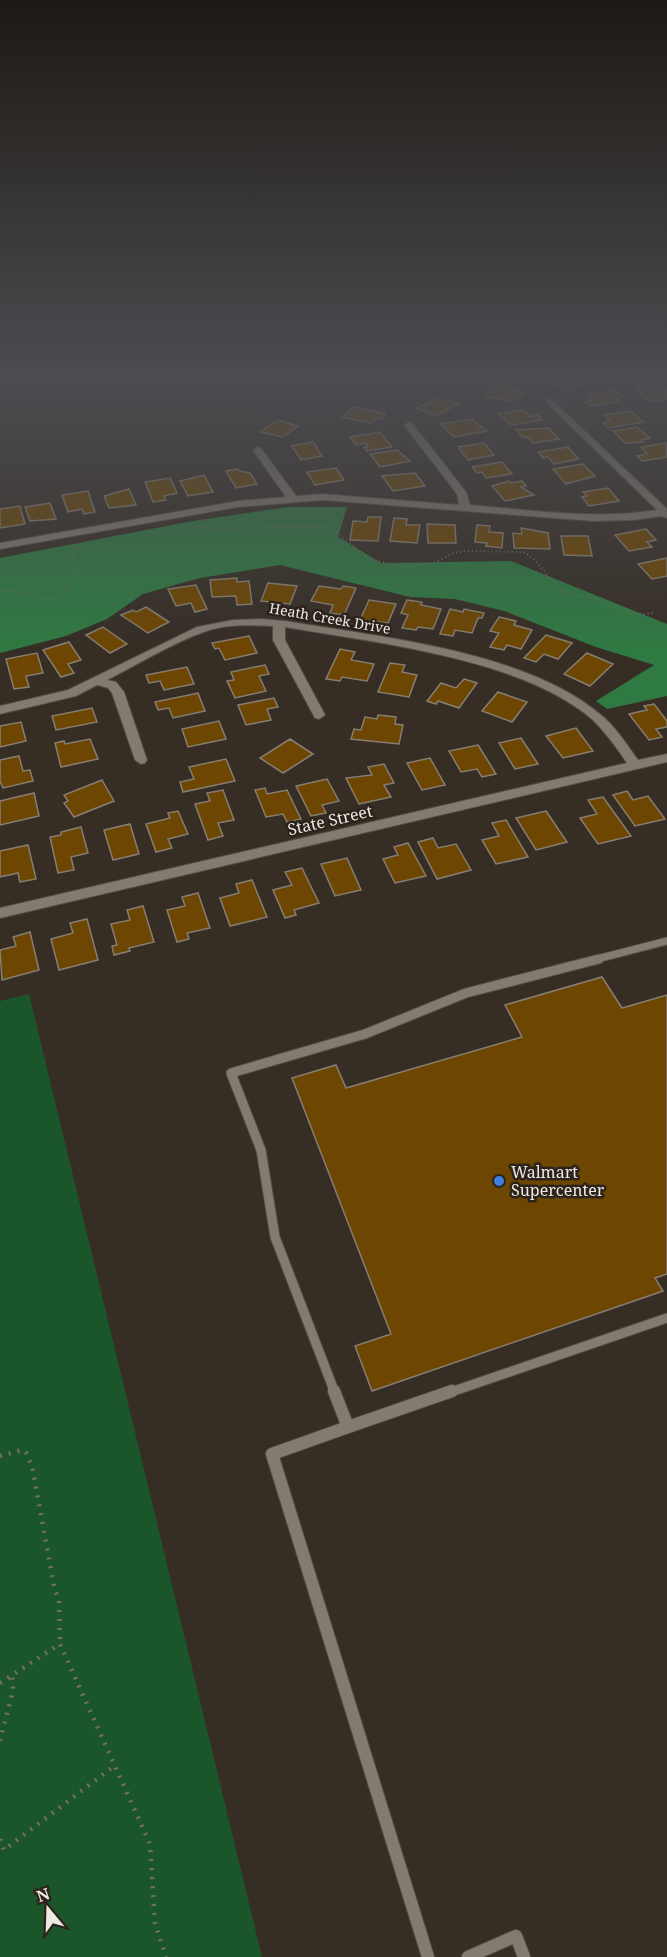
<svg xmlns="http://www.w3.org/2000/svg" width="667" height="1957" font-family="'Noto Serif',serif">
<rect width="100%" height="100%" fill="#362e25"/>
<path fill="#1b562b" d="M29,994l233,963h-262v-956z"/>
<path fill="#2f7942" d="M288,507h59l-9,30 43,26 130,-2 156,63v72l-60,13 -11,-8 58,-36 -58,-18 -92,-36 -49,-12 -45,-2 -130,-32 -80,13 -57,16 -36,25 -41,17 -66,17v-95l193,-37z"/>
<path fill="#6d4601" stroke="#877e73" stroke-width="1.5" d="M572,374l19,6 -16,9 -14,-1 -10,-4z
M621,374h27l5,5 -22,3z
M498,384l10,2 -2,2 18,4 -4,6 -5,-1 -3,4 -28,-5 3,-4 4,1z
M656,386l4,3 7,-1v11l-17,3 -14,-13z
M616,390l7,7 -7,1 4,3 -30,5 -5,-4 7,-2 -6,-5z
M436,399l9,4 4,-3 9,4 -23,12 -18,-8z
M353,407l32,7 -4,5 -5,-1 -5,5 -28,-6z
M523,410l7,7 8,-2 4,5 -30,5 -14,-11z
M631,411l12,11 -35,6 -5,-5 7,-2 -6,-6z
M471,419l16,12 -33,6 -13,-13z
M278,420l20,6 -15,11 -23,-5z
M637,427l13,11 -9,2 3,2 -19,1 -12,-12z
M549,428l10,11 -26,4 -6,-6 -4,1 -7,-8z
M380,432l12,15 -25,4 -3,-4h4l-2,-4 -10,2 -6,-8z
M313,442l9,14 -21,4 -9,-14z
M484,443l10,12 -26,5 -10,-13z
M666,443l1,14 -25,4 -5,-5 10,-2 -6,-7z
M568,447l11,12 -25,5 -6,-7 -5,1 -5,-6z
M397,450l13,11 -30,6 -10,-13z
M502,462l10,12 -26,4 -4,-6 -5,1 -5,-6z
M583,464l12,12 -29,8 -13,-15z
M336,468l8,12 -29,5 -8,-13z
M238,469l1,2 11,2 7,11 -21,4 -10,-17z
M415,473l10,13 -32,5 -11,-15z
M204,475l9,17 -25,4 -8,-15z
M170,478l7,15 -13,3 2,4 -13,2 -8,-20z
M509,481l2,2 11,-2 4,5 -5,1 13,8 -29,6 -13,-15z
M608,488l11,13 -30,5 -7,-9 5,-1 -4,-4z
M129,489l7,16 -27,3 -5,-12z
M88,491l7,21 -11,2 -2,-5 -14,3 -6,-17z
M50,503l6,16 -26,2 -5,-14z
M20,506l5,18 -25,4v-19z
M368,517h13l-3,24 -28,-1 3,-19 14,1z
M394,518l13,1 -1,6h14l-3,18 -27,-2z
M427,524l28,1 1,18h-28z
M477,525l13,1 -1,6 14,1 -1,15 -16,-2 1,-3 -12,-1z
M521,528l27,5 2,16 -36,-1 -1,-15 9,1z
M646,529l10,11 -9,2 5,5 -23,4 -14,-16z
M561,536h27l4,20 -28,-1z
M667,558v18l-15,3 -14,-15z
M237,578v4l12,-1 3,23 -15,1 -1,-9 -24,1 -2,-17z
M268,583l29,3 -7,18 -29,-3z
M196,585l11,24 -12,3 -4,-9 -15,3 -8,-17z
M319,586l22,3 2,-3 13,2 -12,27 -14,-2 3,-8 -22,-4z
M369,600l27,4 -8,19 -28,-3z
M407,600l15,2 -1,3 20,4 -8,20 -15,-2 -2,3 -14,-2 6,-13 -7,-2z
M146,607l23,15 -21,11 -27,-18 12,-5 3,2z
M450,609l13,3 1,-3 20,4 -2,5h-4l-6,15 -17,-3 -2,6 -13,-2z
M499,617l17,4 -2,4 18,5 -11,19 -14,-4 -3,5 -14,-3 9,-14 -9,-2z
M103,627l24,17 -17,9 -24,-18z
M546,635l26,8 -14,16 -14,-5 -8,8 -12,-4z
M249,636l8,17 -32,7 -6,-12 -4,1 -3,-6z
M69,642l12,18 -13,4 6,9 -13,4 -18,-27z
M340,649l15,3 -4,8 23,4 -7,17 -25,-4 -2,4 -14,-2z
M37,653l6,20 -17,3 3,11 -15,2 -8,-30z
M587,653l26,11 -23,22 -26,-12z
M390,663l15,2 -3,7 15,3 -8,22 -31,-5z
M265,665l4,9 -10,2 7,15 -31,7 -8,-17 7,-1 -3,-8z
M187,667l7,17 -30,6 -4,-9 -11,2 -3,-8z
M464,679l13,4 -18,25 -21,-7 -2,3 -9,-3 14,-18 15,5z
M498,692l29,10 -15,20 -30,-11z
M198,693l7,18 -32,7 -4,-10 -11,2 -3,-8z
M274,698l4,9 -11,2 4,11 -25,5 -8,-20z
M654,704l13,17v6l-11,2 6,8 -13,3 -20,-26 18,-4 -3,-4z
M92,708l5,14 -41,8 -4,-14z
M378,715l18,2 -1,7 8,1 -4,19 -48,-5 3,-10 7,1 4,-13 12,2z
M219,721l7,18 -38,8 -6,-18z
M21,722l5,19 -26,6v-21z
M576,728l17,23 -30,7 -17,-22z
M521,738l17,26 -23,5 -16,-26z
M90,739l8,20 -37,8 -6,-24 9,-2 1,3z
M290,739l23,15 -30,19 -23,-15z
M478,745l18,29 -14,3 -5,-8 -16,3 -12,-21z
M19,756l4,15 7,-1 3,11 -30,7 -3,-7v-21z
M430,758l15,27 -23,5 -15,-27z
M226,759l9,22 -52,11 -3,-10 14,-3 -5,-12z
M384,764l10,19 -10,2 7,12 -32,7 -13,-26 26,-3 -4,-8z
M327,779l12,22 -17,4 4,8 -15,3 -15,-30z
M102,780l12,21 -40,16 -10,-14 4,-2 -4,-6z
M265,788l2,6 20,-4 14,29 -14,3 -4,-8 -17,3 -11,-27z
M223,790l11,30 -16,3 5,13 -15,4 -13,-36 15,-3 -3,-8z
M627,791l6,9 15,-4 17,23 -30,7 -22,-31z
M34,793l5,23 -39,9v-24z
M603,797l28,39 -33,8 -18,-26 17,-4 -9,-14z
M178,811l10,23 -20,5 4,9 -16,4 -10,-28 24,-6 -2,-5z
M546,811l21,31 -31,8 -20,-32z
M506,820l22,37 -32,7 -14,-24 17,-4 -7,-13z
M130,824l9,30 -26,6 -9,-30z
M81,827l7,26 -17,4 3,13 -16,3 -8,-36 11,-2v-3z
M433,838l5,10 18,-4 15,26 -34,9 -19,-37z
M408,843l18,33 -31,7 -12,-24 15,-4 -4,-8z
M28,845l8,34 -16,3 -2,-9 -18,4v-26z
M347,858l14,32 -26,6 -14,-32z
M302,868l17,35 -25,7 2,5 -11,3 -12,-28 19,-5 -7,-13z
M252,880l15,37 -37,9 -10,-28 19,-5 -3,-9z
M198,893l12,35 -23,5 2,6 -12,3 -10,-32 18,-4 -3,-9z
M143,906l11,36 -25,6 1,3 -16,4 -2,-9 5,-1 -6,-21 19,-4 -3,-10z
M87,919l11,41 -39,10 -8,-31 22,-6 -3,-10z
M30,932l9,38 -37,10 -2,-30 16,-4 -3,-9z
M602,977l20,31 45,-13v279l-12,4 8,13 -291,100 -17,-45 36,-12 -99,-256 44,-13 10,23 176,-51 -17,-32z"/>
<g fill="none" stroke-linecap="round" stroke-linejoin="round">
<g stroke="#534d45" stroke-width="9">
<path id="lane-far2" d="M593,960l74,-19"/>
</g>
<g stroke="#534d45" stroke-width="11">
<path id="lane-far1" d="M335,1393l-60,-156 -14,-87 -30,-77 134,-39 101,-41 133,-34
M448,1393l219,-75"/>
</g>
<g stroke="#534d45" stroke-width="14">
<path id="lane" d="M334,1391l14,36 -76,27 156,503
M348,1427l104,-36
M468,1957l48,-21 8,21"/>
</g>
<g stroke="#534d45" stroke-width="2">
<path id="street" d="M550,398l117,111v9l-5,-2 -29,4 -40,1 -270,-21 -85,7 -238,42v-6l238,-42 48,-4 -33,-47 5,-3 3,1 35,48 27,-2 136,11 -2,-11 -53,-69 5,-3 3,1 54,69 4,13c62,5 125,15 187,5l-110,-107v-4z
M261,619l24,2c95,16 241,30 316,94 15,12 26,30 37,45l29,-6v8l-667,156v-10l627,-145c-10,-15 -21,-30 -34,-43 -72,-62 -216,-77 -308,-93v13l40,75 -6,4 -4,-1 -42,-78v-14c-22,-1 -48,-2 -69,6 -32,11 -67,33 -97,48l9,2 8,10 23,68 -2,3 -4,1 -6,-4 -23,-67 -4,-5 -11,-3 -21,11 -76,18v-8l68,-16 129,-63 36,-7z"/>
</g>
<path stroke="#756e66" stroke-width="2" stroke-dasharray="1 3" stroke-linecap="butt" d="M191,525l25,4 100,-3 15,2 38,31 31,7 29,-1 25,-12 11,-2 58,1c15,6 26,29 41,39 9,6 22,4 32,8 29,11 22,17 58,14
M0,589l53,11c21,-17 22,-19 20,-46l8,-11"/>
<path stroke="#756e66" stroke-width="4.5" stroke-dasharray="2 7" stroke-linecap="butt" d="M0,1456l22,-6 4,3 6,13 22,120 5,15 1,42
M0,1683l60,-39 90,200 5,79 11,34
M0,1741l13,-51 -1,-14
M0,1839l4,11 110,-84"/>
<use href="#lane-far2" stroke="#837a70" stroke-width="7"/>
<use href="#lane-far1" stroke="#837a70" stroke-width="9"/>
<use href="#lane" stroke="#837a70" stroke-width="12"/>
<use href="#street" fill="#837a70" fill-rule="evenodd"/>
</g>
<linearGradient id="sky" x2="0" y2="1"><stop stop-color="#1e1914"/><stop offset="0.58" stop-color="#4c4c51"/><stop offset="1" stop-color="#4c4c51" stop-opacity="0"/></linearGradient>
<rect width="667" height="648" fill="url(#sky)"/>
<circle fill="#3f7fe0" stroke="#2c241b" stroke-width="2" cx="499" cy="1181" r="6"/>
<g text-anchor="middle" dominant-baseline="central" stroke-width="5" stroke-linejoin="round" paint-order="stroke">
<g font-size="14" fill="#eee9e3" stroke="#2c241b">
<text transform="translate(330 618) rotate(10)">Heath Creek Drive</text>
</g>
<g font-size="16" fill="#eee9e3" stroke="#2c241b">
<text transform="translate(330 820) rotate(-13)">State Street</text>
</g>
<g font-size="16" fill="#eee9e3" stroke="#2c241b" text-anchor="start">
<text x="511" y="1172">Walmart<tspan x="511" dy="18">Supercenter</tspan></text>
</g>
</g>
<g transform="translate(48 1909) rotate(341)" stroke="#2c241b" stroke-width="4.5" paint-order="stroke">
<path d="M0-4.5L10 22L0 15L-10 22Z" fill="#eee9e3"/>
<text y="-9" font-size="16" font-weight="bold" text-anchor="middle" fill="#eee9e3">N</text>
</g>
</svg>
